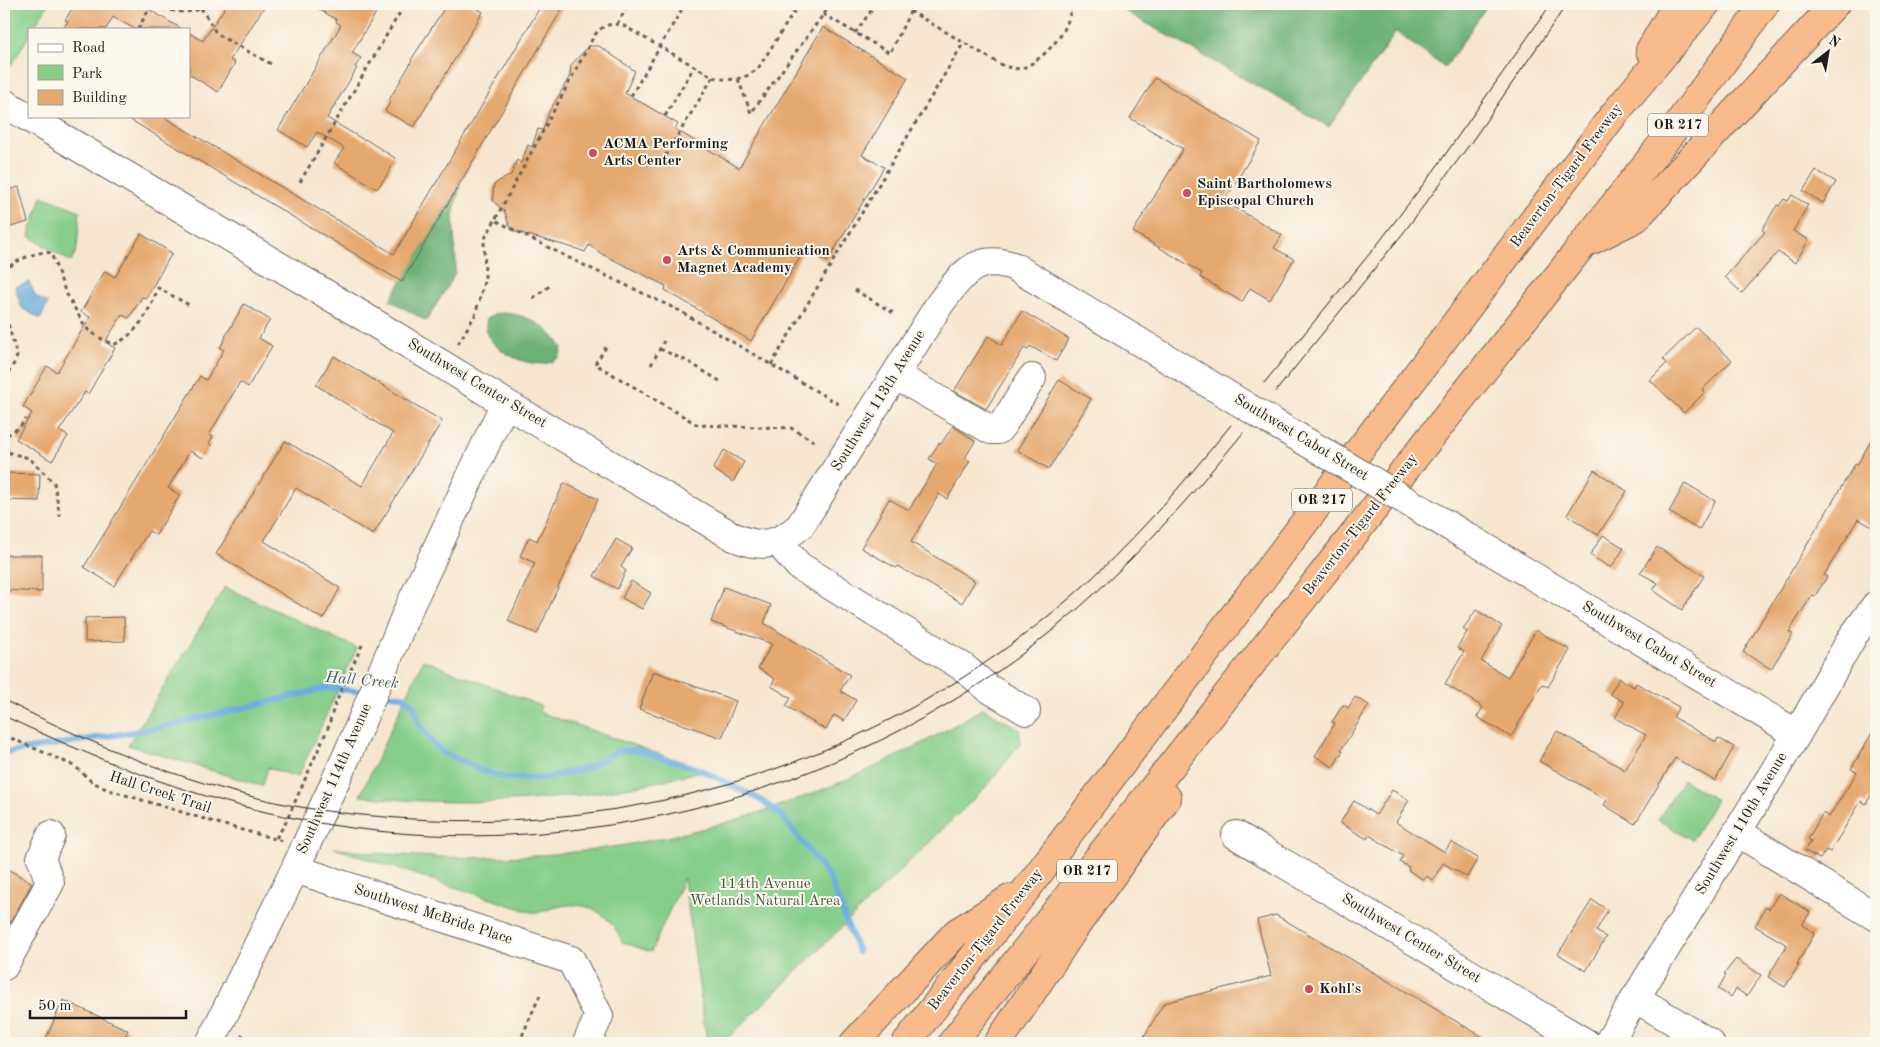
<svg xmlns="http://www.w3.org/2000/svg" width="1880" height="1047" font-family="'Old Standard TT',serif">
<rect width="100%" height="100%" fill="#fbf7ec"/>
<filter id="ink" filterUnits="userSpaceOnUse"><feTurbulence type="fractalNoise" baseFrequency=".02" numOctaves="2"/><feDisplacementMap in="SourceGraphic" scale="10" xChannelSelector="R" yChannelSelector="G"/><feConvolveMatrix kernelMatrix="1 2 1 2 8 2 1 2 1" color-interpolation-filters="sRGB"/></filter>
<filter id="wash" filterUnits="userSpaceOnUse"><feTurbulence type="fractalNoise" baseFrequency=".0096" numOctaves="4" result="noise"/><feDisplacementMap in="SourceGraphic" scale="20" xChannelSelector="R" yChannelSelector="G"/><feGaussianBlur stdDeviation="1.12" result="paint"/><feColorMatrix in="noise" values="0 0 0 0 0 0 0 0 0 0 0 0 0 0 0 0 0 1.4 0 .05"/><feComposite in="paint" operator="in"/></filter>
<g filter="url(#wash)">
<rect width="100%" height="100%" fill="#f6e6cf"/>
<path fill="#86ce8a" stroke="#517553" d="M4,4h44l-15,25h-4v7l-18,29 -7,-5z
M42,196l38,15 -3,38 -6,13 -42,-26z
M225,587l132,61 -59,129 -30,-9 -6,18 -134,-41z
M423,660l118,46 -2,6 166,58c-113,31 -229,39 -345,26z
M983,708l36,21 2,13 -33,43 -265,258h-16l-23,-165 -33,74 -29,-10c-9,-25 -33,-42 -61,-36 -12,2 -18,8 -30,6l-197,-64c232,32 451,-17 649,-140z
M1683,780l33,20 -24,40 -34,-20z"/>
<path fill="#6cb176" stroke="#446649" d="M1116,4h372l-43,64 -49,-36 -67,95 -213,-121z
M460,185l-7,31 3,47 -1,8 -3,8 -26,42 -36,-21z
M503,313c24,1 47,14 59,35 -1,4 -2,8 -4,10 -18,17 -67,-6 -72,-27 -1,-4 0,-8 1,-12l7,-5z"/>
<path fill="#6cade0" stroke="#44647e" d="M29,282l7,15 12,6 -8,16 -18,-11 -7,-21z"/>
<g fill="none" stroke-linecap="round" stroke-linejoin="round">
<path stroke="#6cade0" stroke-width="6" d="M380,694l23,2 11,10 5,17 13,19 10,10 39,18 25,8h40l44,-11 28,-16 13,-1 16,3 52,16 62,31 21,16 47,61 29,75
M4,753l154,-25 169,-40 38,4"/>
</g>
<g id="blocks">
<path fill="#e5a86e" d="M75,4h65l42,25h-47l-22,-12 -7,12h-43l5,-8 -3,-1z
M227,4h39l-36,56 5,3 -17,29 -29,-18v-41l14,8z
M310,4h71l-29,49 9,5 -6,9 2,1 -30,50 37,22 1,-1 30,19 -6,14 -12,17 -43,-26 10,-15 -27,-16 -10,15 -29,-17 63,-105 -5,-3 1,-2z
M447,4h22l14,8 -69,115 -29,-16 6,-10 -2,-1 23,-39 -1,-1z
M542,4h23l-163,278 -278,-166h38l232,138z
M823,27l85,51 -46,77 22,12 -57,95 -22,-13 -54,92 -86,-51 1,-4 -64,-32 -13,-9 -4,7 -8,-3 -63,-18 -5,-6 -4,-13 -12,-11v-9l1,-7 5,-4 12,-6 6,-15 4,3 7,-18 4,2 6,-18 5,1 6,-18 21,-36 1,-11 18,-19h10l36,25 -10,22 53,31 -3,5 64,39z
M1155,78l106,63 -37,60 58,34 -8,13 20,11 -24,41 -20,-12 -8,14 -42,-25 2,-4 -69,-41 50,-83 -53,-31z
M1816,170l20,12 -13,21 -20,-12z
M19,187l9,35 -24,7v-38z
M1792,195l16,10 -15,26 16,9 -14,23 -17,-11 -36,41 -17,-16 40,-45 -3,-2 15,-25 2,1 5,-7 4,2z
M141,234l31,19 -26,45 -4,-1 -13,21 -7,-3 -17,27 10,6 -27,46 -3,-2 -26,39 9,5 -16,25 -36,-22 16,-26 -9,-6 24,-41 10,6 33,-55 -9,-5 24,-41 10,6z
M244,304l26,16 -11,18 13,8 -24,41 -8,-5 -31,53 4,2 -4,6 2,2 -8,13 -13,-7 -22,37 12,7 -24,40 -7,-4 -35,55 -30,-19 116,-191 6,4 18,-30 -4,-2 6,-11h-1z
M1022,311l47,28 -13,22 -26,-15 -2,4 -4,-2 -38,61 -32,-18 34,-55 14,9z
M1696,327l36,33 -29,29 2,3 -21,21 -34,-33 17,-17 -4,-4z
M334,356l108,65 -69,114 -77,-47 -32,53 76,47 -17,31 -107,-65 69,-113 77,45 31,-53 -77,-48z
M1059,380l32,19 -42,70 -32,-19z
M953,426l22,15 -10,17 5,3 -23,38 -8,-5 -28,48 64,39 -13,22 -64,-37 -2,2 -35,-20 28,-49 20,11 28,-46 -8,-5 10,-16 2,1z
M1876,432v97l-18,-10 -34,56 3,2 -12,19 -3,-1 -23,37 4,2 -22,35 -28,-17 112,-188 2,1z
M724,450l20,12 -11,20 -20,-13z
M1594,470l33,21 -29,44 -31,-20z
M4,473l36,1 -1,27 -35,-1z
M564,483l34,16 -61,135 -29,-13 27,-58 -15,-7 9,-19 8,4z
M1685,483l30,18 -16,29 -30,-18z
M1603,535l21,13 -13,20 -21,-13z
M616,539l16,9 -11,19 5,4 -9,18 -23,-13z
M1657,547l47,29 -22,34 -29,-20 5,-7 -18,-10z
M4,555h38v37l-38,-2z
M631,581l20,12 -9,16 -20,-11z
M724,587l47,18 -7,18 86,52 -10,16 16,9 -12,21 -10,-6 -8,15 -40,-24 5,-8 -20,-12 4,-7 -17,-11 14,-24 -61,-22z
M1476,610l26,16 -21,35 27,16 28,-47 34,20 -22,37 -6,-3 -31,53 -34,-20 6,-10 -38,-23 19,-32 -7,-4 10,-16 -4,-3z
M124,617l1,24 -40,1v-24z
M653,671l83,30 -14,37 -83,-29z
M1619,678l15,9 2,-4 43,24 -6,10 43,25 2,-4 16,9 -19,34 -40,-23 -40,66 -31,-19 3,-5 -68,-39 18,-30 68,39 21,-35 -31,-17 9,-16 -14,-8z
M1355,697l14,8 -28,45 2,1 -10,16 -18,-11 20,-33 -3,-1 11,-17 5,3z
M1876,726v60l-10,18 -5,-3 -31,51 -4,-2 -6,9 -15,-8 6,-10 -3,-2 15,-26 6,4 28,-45 -6,-3z
M1392,790l17,10 -13,22 1,1 48,29 6,-10 27,16 -11,19 -24,-14 -10,17 -7,-4 -2,4 -16,-10 1,-3 -9,-5 3,-6 -34,-21 -2,4 -27,-16 14,-22 22,14z
M4,867l28,16 -28,51z
M1779,893l31,19 -8,13 13,8 -18,31 2,1 -14,22 -17,-10 19,-32 -32,-19 11,-19 3,2z
M1592,900l16,10 -12,21 10,6 -20,34 -28,-17z
M1276,915l217,128h-353l24,-40 107,-27 -14,-56z
M1736,959l25,16 -14,21 -11,-7 -5,8 -13,-8 8,-14 -2,-1z
M63,1000l65,30 -6,13h-78z"/>
</g>
</g>
<g filter="url(#ink)">
<use href="#blocks" fill-opacity="0" stroke="#68635b" stroke-width="1"/>
<g fill="none" stroke-linecap="round" stroke-linejoin="round">
<g stroke="#68635b" stroke-width="30">
<path id="minor" d="M4,103l349,207 152,93 229,134c27,12 44,8 66,-11l139,-221c21,-28 37,-54 76,-38l254,153
M895,375l96,55h7l5,-6 29,-46
M1466,536l331,198
M778,542l21,24 164,101 25,21 38,23
M1737,832l139,85
M1236,835l350,208
M295,869l276,91 28,56 -12,27
M4,966l46,-83 -9,-25 10,-23
M1635,998l75,45
M210,1043l85,-174 54,-118 58,-139 98,-209
M1608,1043l189,-309 56,-98 23,-31"/>
</g>
<g stroke="#68635b" stroke-width="30">
<path id="highway" d="M1650,50l27,-46
M1592,240l44,-22 199,-214
M854,1043l102,-110 55,-35
M906,1043l123,-157 586,-773 91,-109
M952,1043l726,-919 87,-120
M998,1043l78,-117 91,-128"/>
</g>
<path stroke="#68635b" stroke-width="3" stroke-dasharray="4 4" stroke-linecap="butt" d="M799,4l-40,63c-13,13 -29,15 -46,10l-89,-51c-13,-4 -22,-1 -30,10l-99,184 70,36 113,54 162,95
M201,8l14,23 5,5 51,28
M910,11l90,53c7,3 15,6 23,4 15,-6 33,-24 41,-38 4,-8 6,-17 9,-26
M823,14l67,39 24,-49
M617,24l12,-20
M138,29l13,-24c18,6 41,12 57,-1
M855,33l21,-29
M738,79l13,34 80,-109
M631,96l54,-92
M665,116l29,-49
M661,163l52,-86
M300,182l105,-178
M4,272c7,-10 36,-23 47,-19l14,38 19,34c7,9 20,16 31,19 23,-10 35,-34 43,-56l33,18
M855,290l40,24
M533,298l18,-13
M4,309l13,47 -2,6 -11,16
M458,344l17,-29 5,-17 5,-21 -1,-37 11,-20
M606,347l-11,17 103,61 93,3 26,15
M660,349l27,12 36,22
M651,365l13,-24
M771,365l193,-323
M4,424l3,11v14
M7,435l13,-8 6,-8
M4,453l3,-4 3,4 19,5 25,25 6,33
M4,735l66,29 8,5 13,12 15,8 118,36 59,16
M276,838l9,-14 43,-96 6,-21 28,-62
M241,1035l15,8
M519,1043l21,-48"/>
<use href="#minor" stroke="#fff" stroke-width="28"/>
<use href="#highway" stroke="#fabb8c" stroke-width="28"/>
<path stroke="#1c1c1c" stroke-width="1" d="M1264,383l116,-142 55,-72 116,-165
M1276,391l128,-159 66,-88 97,-140
M4,700c87,44 176,81 271,102 36,8 73,12 110,15 251,22 495,-55 686,-220 59,-51 110,-111 160,-172
M4,716c89,42 178,78 275,99 267,60 564,-12 775,-186 71,-58 131,-125 189,-196"/>
<g stroke="#68635b" stroke-width="30" stroke-linecap="butt">
<path id="minor-bridge" d="M1269,420l197,116"/>
</g>
<use href="#minor-bridge" stroke="#fff" stroke-width="28"/>
</g>
</g>
<g fill="#d1495b" stroke="#fbf7ec" stroke-width="2">
<circle cx="593" cy="153" r="5"/>
<circle cx="1187" cy="193" r="5"/>
<circle cx="667" cy="260" r="5"/>
<circle cx="1309" cy="989" r="5"/>
</g>
<g text-anchor="middle" dominant-baseline="central" stroke-width="4" stroke-linejoin="round" paint-order="stroke">
<g fill="#fbf7ec" stroke="#5f5e5a" stroke-width="1">
<rect x="1648" y="113.5" width="60" height="23" rx="4"/>
<rect x="1292" y="488.5" width="60" height="23" rx="4"/>
<rect x="1057" y="859.5" width="60" height="23" rx="4"/>
</g>
<g font-size="14" font-weight="bold" fill="#1c1c1c">
<text x="1678" y="125">OR 217</text>
<text x="1322" y="500">OR 217</text>
<text x="1087" y="871">OR 217</text>
</g>
<g font-size="15" font-weight="bold" fill="#1c1c1c" stroke="#fbf7ec" text-anchor="start">
<text x="603" y="144">ACMA Performing<tspan x="603" dy="17">Arts Center</tspan></text>
<text x="1197" y="184">Saint Bartholomews<tspan x="1197" dy="17">Episcopal Church</tspan></text>
<text x="677" y="251">Arts &amp; Communication<tspan x="677" dy="17">Magnet Academy</tspan></text>
<text x="1319" y="989">Kohl's</text>
</g>
<g font-size="15" fill="#1c1c1c" stroke="#fbf7ec">
<text transform="translate(1567 176) rotate(-53)">Beaverton-Tigard Freeway</text>
<text transform="translate(477 384) rotate(31)">Southwest Center Street</text>
<text transform="translate(879 401) rotate(-58)">Southwest 113th Avenue</text>
<text transform="translate(1301 438) rotate(31)">Southwest Cabot Street</text>
<text transform="translate(1361 525) rotate(-52)">Beaverton-Tigard Freeway</text>
<text transform="translate(1649 645) rotate(31)">Southwest Cabot Street</text>
<text transform="translate(335 779) rotate(-66)">Southwest 114th Avenue</text>
<text transform="translate(160 793) rotate(18)">Hall Creek Trail</text>
<text transform="translate(1742 824) rotate(-59)">Southwest 110th Avenue</text>
<text transform="translate(433 915) rotate(18)">Southwest McBride Place</text>
<text transform="translate(1411 939) rotate(31)">Southwest Center Street</text>
<text transform="translate(986 940) rotate(-52)">Beaverton-Tigard Freeway</text>
</g>
<g font-size="15" fill="#415a42" stroke="#fbf7ec">
<text x="765" y="884">114th Avenue<tspan x="765" dy="17">Wetlands Natural Area</tspan></text>
</g>
<g font-size="16" font-style="italic" fill="#3c566a" stroke="#fbf7ec">
<text transform="translate(362 681) rotate(5)">Hall Creek</text>
</g>
</g>
<rect width="1880" height="1047" fill="none" stroke="#fbf7ec" stroke-width="20"/>
<rect x="28" y="28" width="162" height="90" fill="#fbf7ec" stroke="#a29f99"/>
<rect x="38" y="44" width="25" height="8" fill="#ffffff" stroke="#a29f99"/>
<text x="72" y="52" font-size="15" fill="#1c1c1c">Road</text>
<rect x="38" y="65" width="25" height="15" fill="#86ce8a" stroke="#a29f99"/>
<text x="72" y="78" font-size="15" fill="#1c1c1c">Park</text>
<rect x="38" y="90" width="25" height="15" fill="#e5a86e" stroke="#a29f99"/>
<text x="72" y="102" font-size="15" fill="#1c1c1c">Building</text>
<g transform="translate(1828 52) rotate(31)" stroke="#fbf7ec" stroke-width="4" paint-order="stroke">
<path d="M0-4L9 19L0 12L-9 19Z" fill="#1c1c1c"/>
<text y="-8" font-size="14" font-weight="bold" text-anchor="middle" fill="#1c1c1c">N</text>
</g>
<path d="M30 1010v8h156v-8" fill="none" stroke="#1c1c1c" stroke-width="2.5"/>
<text x="38" y="1010" font-size="15" fill="#1c1c1c" stroke="#fbf7ec" stroke-width="4" paint-order="stroke">50 m</text>
</svg>
